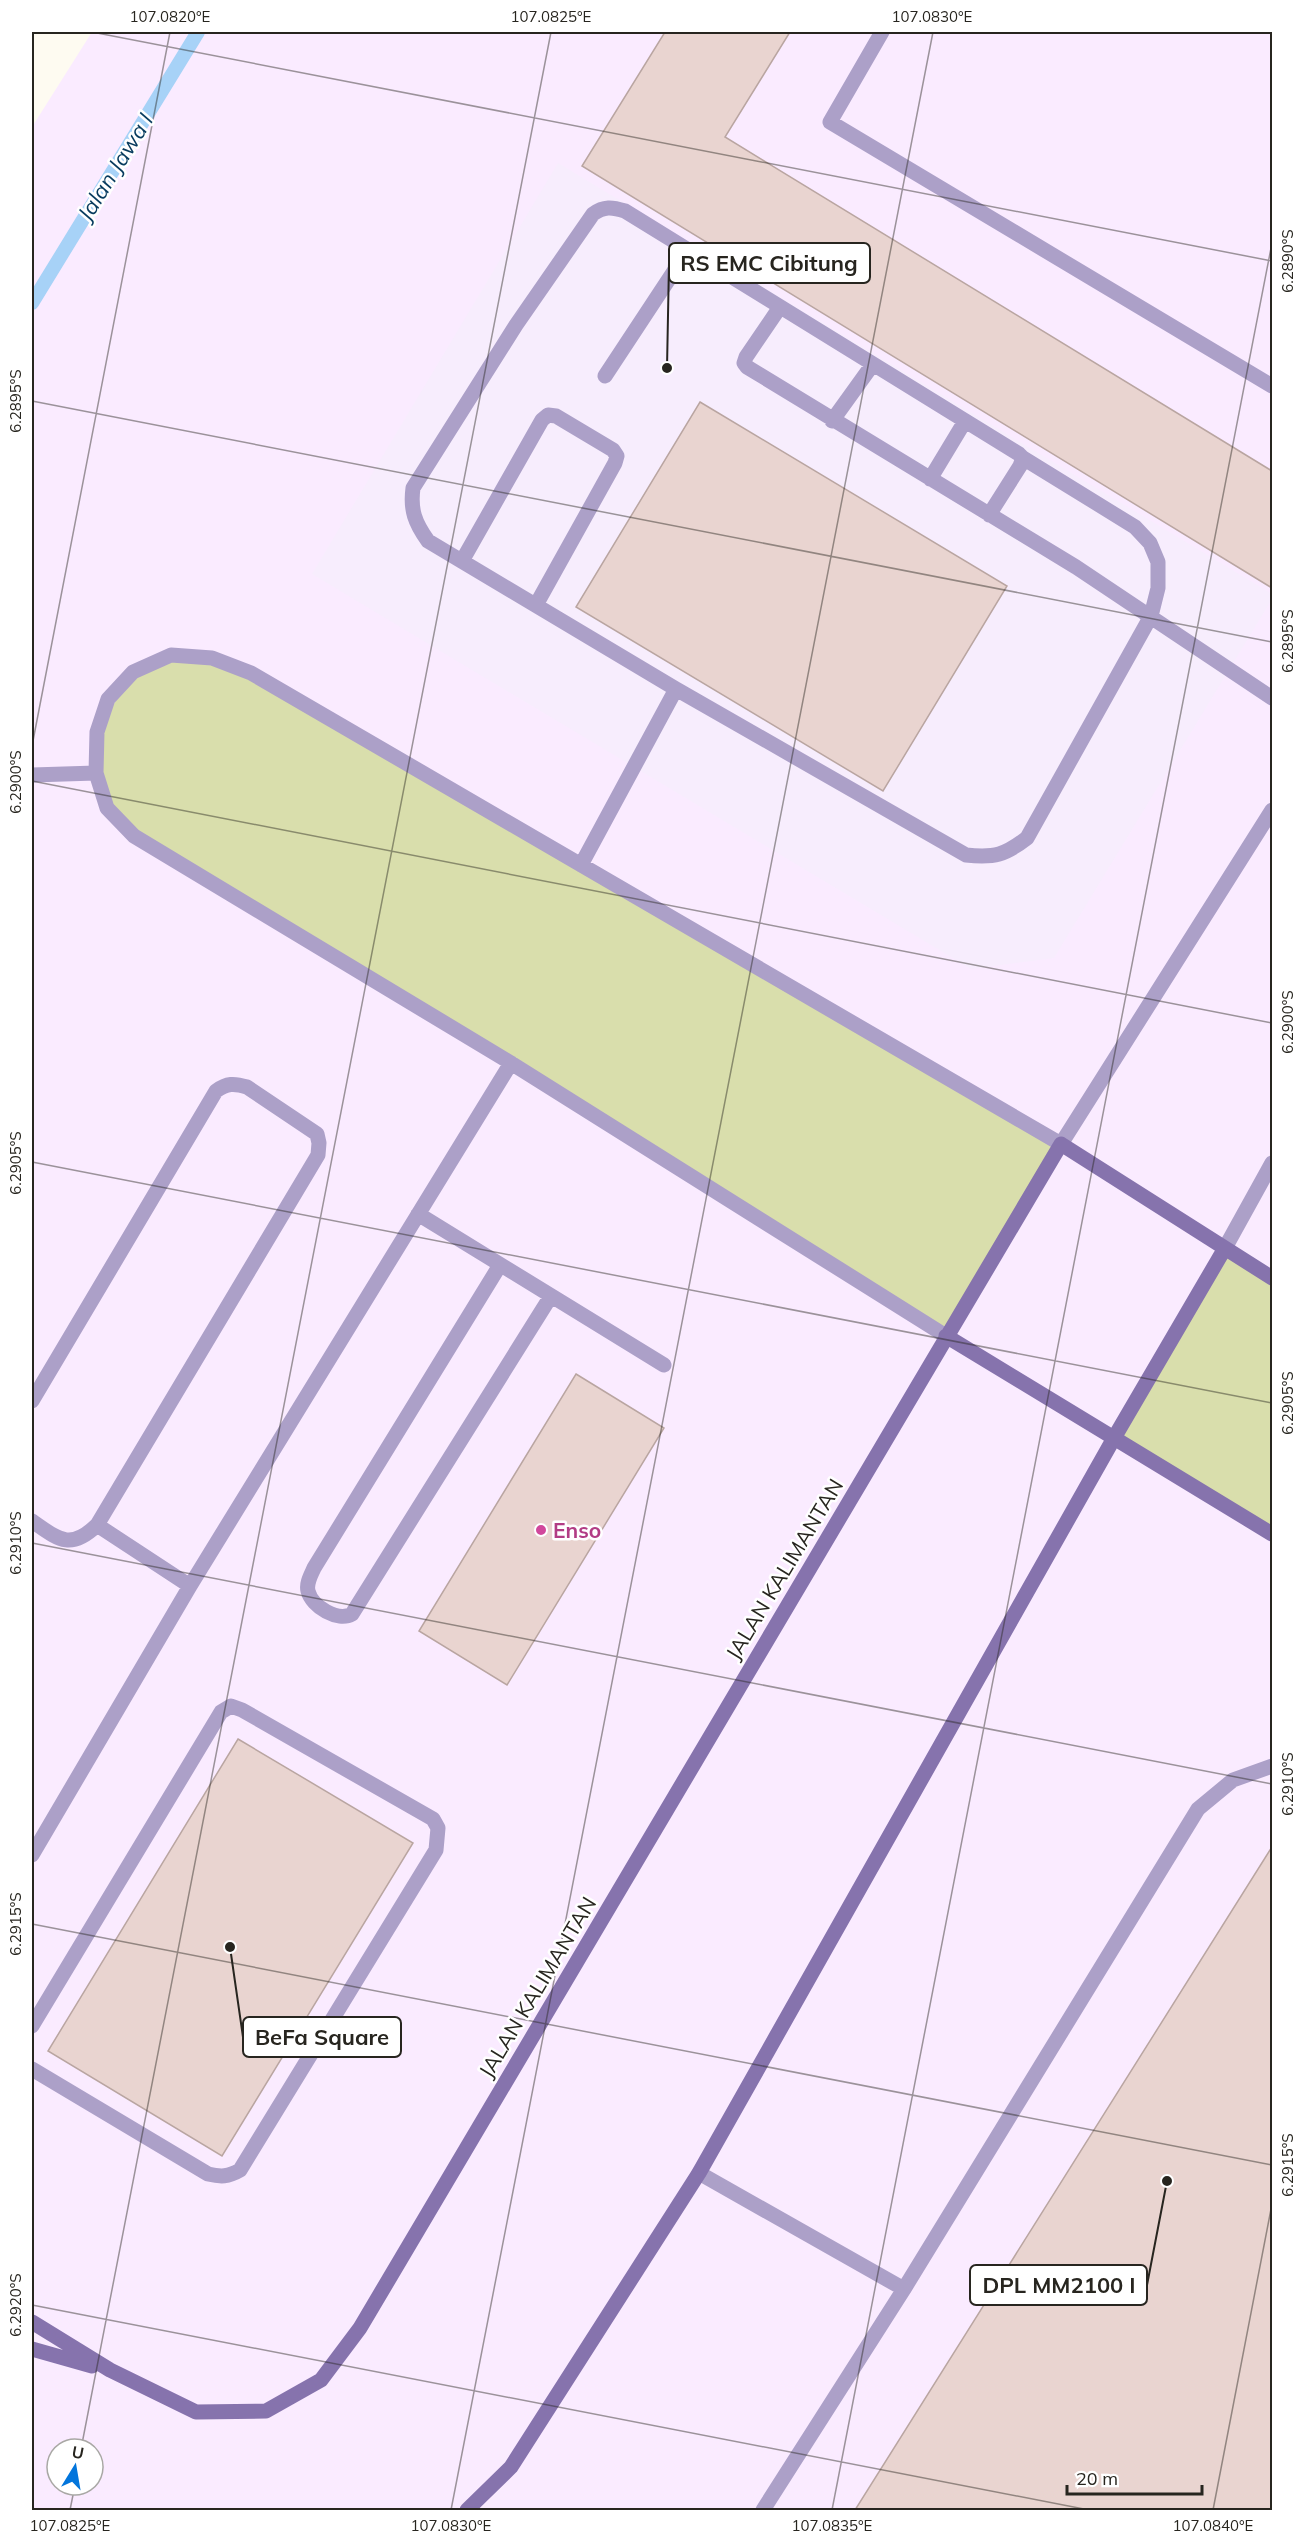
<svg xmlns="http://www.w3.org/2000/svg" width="1304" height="2542" font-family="Mulish,sans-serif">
<rect width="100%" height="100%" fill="#fefbf1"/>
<path fill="#faebff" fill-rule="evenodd" d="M92,32h1180v2478h-1240v-2383zM57,2449h36v36h-36z"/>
<path fill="#f7edfd" d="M558,163l714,431v5l-218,359 -83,11 -659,-395z"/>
<path fill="#d9deac" d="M171,655l41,3 849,486 -115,192 -812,-500 -27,-28 -10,-76 36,-60z
M1225,1248l47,30v256l-158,-96z"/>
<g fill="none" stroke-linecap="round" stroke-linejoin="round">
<path stroke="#a7d2f7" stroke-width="14" d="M32,303l166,-271"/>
</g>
<path fill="#e9d4d0" stroke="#b9a5a1" stroke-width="1.5" d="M665,32h125l-65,105 547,334v117l-690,-422z
M700,402l307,184 -124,205 -307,-184z
M576,1374l88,54 -157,257 -88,-54z
M238,1739l175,104 -191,313 -174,-105z
M1270,1850l2,2v658h-417z"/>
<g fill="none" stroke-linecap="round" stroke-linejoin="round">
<path stroke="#aca0c8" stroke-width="15" d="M882,32l-52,90 442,264
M780,307l-34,50 -2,6 3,4 329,200 196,131
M605,376l83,-126
M832,421l41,-57
M930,479l35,-58
M989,515l31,-49 3,-8 -4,-4 -394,-243c-13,-4 -21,-5 -32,3l-77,111 -103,163c-3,22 2,35 15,53l248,148 290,166c29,3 39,0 61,-17l124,-222 7,-28v-26l-8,-19 -15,-16 -112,-69
M462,561l80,-141 6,-5 8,1 57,34 4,6 -2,7 -79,142
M32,775l64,-2
M581,865l95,-176
M418,1214l246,151
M1225,1248l47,-85
M500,1265l-186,303c-3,7 -8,15 -6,23 4,16 30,31 44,23l199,-318
M946,1336l-435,-273 -377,-227 -27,-28 -11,-35 1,-41 11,-33 25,-27 38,-17 41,3 39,15 810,471 211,-334
M32,1401l184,-310c11,-8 18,-8 31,-4l70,47 2,9 -1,12 -221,370c-27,26 -39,14 -65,-4
M97,1525l93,61
M32,1855l158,-269 321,-523
M32,2026l189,-314 10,-6 11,4 191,109 5,9 -2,22 -196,320c-12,7 -19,7 -32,4l-176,-105
M699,2173l205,116 294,-480 35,-29 39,-14
M763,2510l141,-221"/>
<path stroke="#8673ad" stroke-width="15" d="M946,1336l326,198
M32,2322l78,48 86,42 70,-1 55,-31 39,-52 701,-1184 211,134
M32,2349l60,17
M467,2510l44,-43 188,-294 415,-735 111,-190"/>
</g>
<path fill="none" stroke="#27251f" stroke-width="1.5" stroke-opacity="0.45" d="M92,32l1180,229M32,401l1240,241M32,746l138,-714M32,781l1240,242M32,1162l1240,241M32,1543l1240,241M32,1924l1240,241M32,2305l1057,205M81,2449l470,-2417M70,2510l5,-25M451,2510l482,-2478M832,2510l440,-2267M1213,2510l59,-306"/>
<circle fill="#d1479c" stroke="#fff" stroke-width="2" cx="541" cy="1530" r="6"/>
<g text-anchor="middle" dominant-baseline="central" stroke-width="5" stroke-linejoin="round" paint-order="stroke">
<g font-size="21" font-weight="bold" fill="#b23c85" stroke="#fff" text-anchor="start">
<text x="553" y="1530">Enso</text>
</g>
<g font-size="21" fill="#27251f" stroke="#fff">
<text transform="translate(784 1569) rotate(-59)">JALAN KALIMANTAN</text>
<text transform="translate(537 1987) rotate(-59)">JALAN KALIMANTAN</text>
</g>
<g font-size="22" font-style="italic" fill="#073b5e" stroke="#fff">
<text transform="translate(115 167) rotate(-58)">Jalan Jawa I</text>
</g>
</g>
<path fill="none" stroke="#27251f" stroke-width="2" d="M667 368L669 263M230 1947L243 2037M1167 2181L1147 2285"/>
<g fill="#27251f" stroke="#fff" stroke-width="2">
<circle cx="667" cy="368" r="6"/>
<circle cx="230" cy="1947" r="6"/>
<circle cx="1167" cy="2181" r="6"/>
</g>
<g fill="#fff" stroke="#27251f" stroke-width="2">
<rect x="669" y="243" width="201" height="40" rx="6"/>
<rect x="243" y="2017" width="158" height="40" rx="6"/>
<rect x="970" y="2265" width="177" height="40" rx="6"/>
</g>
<g font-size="22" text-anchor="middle" font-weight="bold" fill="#27251f">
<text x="769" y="271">RS EMC Cibitung</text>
<text x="322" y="2045">BeFa Square</text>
<text x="1059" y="2293">DPL MM2100 I</text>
</g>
<rect width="1304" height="2542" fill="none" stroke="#ffffff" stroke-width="66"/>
<g transform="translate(75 2467) rotate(11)"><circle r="28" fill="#ffffff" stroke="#a9a8a5" stroke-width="1.5"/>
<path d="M0-4.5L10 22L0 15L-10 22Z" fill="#0275dc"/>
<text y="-9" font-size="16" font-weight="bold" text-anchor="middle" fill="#27251f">U</text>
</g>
<path d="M1067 2485v9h135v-9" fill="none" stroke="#27251f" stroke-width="3"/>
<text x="1076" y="2485" font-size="18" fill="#27251f" stroke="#ffffff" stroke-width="4.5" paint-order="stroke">20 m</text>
<rect x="33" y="33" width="1238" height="2476" fill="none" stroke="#27251f" stroke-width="2"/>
<g font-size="15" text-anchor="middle" fill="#27251f">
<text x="170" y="22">107.0820°E</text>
<text x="551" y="22">107.0825°E</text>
<text x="932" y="22">107.0830°E</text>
<text transform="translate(1288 261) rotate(-90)" y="5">6.2890°S</text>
<text transform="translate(16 401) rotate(-90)" y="5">6.2895°S</text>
<text transform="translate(1288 641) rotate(-90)" y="5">6.2895°S</text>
<text transform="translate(16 782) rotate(-90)" y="5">6.2900°S</text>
<text transform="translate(1288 1022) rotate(-90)" y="5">6.2900°S</text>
<text transform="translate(16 1163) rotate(-90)" y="5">6.2905°S</text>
<text transform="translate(1288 1403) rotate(-90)" y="5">6.2905°S</text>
<text transform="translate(16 1543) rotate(-90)" y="5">6.2910°S</text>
<text transform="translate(1288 1784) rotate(-90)" y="5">6.2910°S</text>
<text transform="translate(16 1924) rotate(-90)" y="5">6.2915°S</text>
<text transform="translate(1288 2165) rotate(-90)" y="5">6.2915°S</text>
<text transform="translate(16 2305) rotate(-90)" y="5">6.2920°S</text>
<text x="70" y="2531">107.0825°E</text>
<text x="451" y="2531">107.0830°E</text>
<text x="832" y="2531">107.0835°E</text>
<text x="1213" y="2531">107.0840°E</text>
</g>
</svg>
